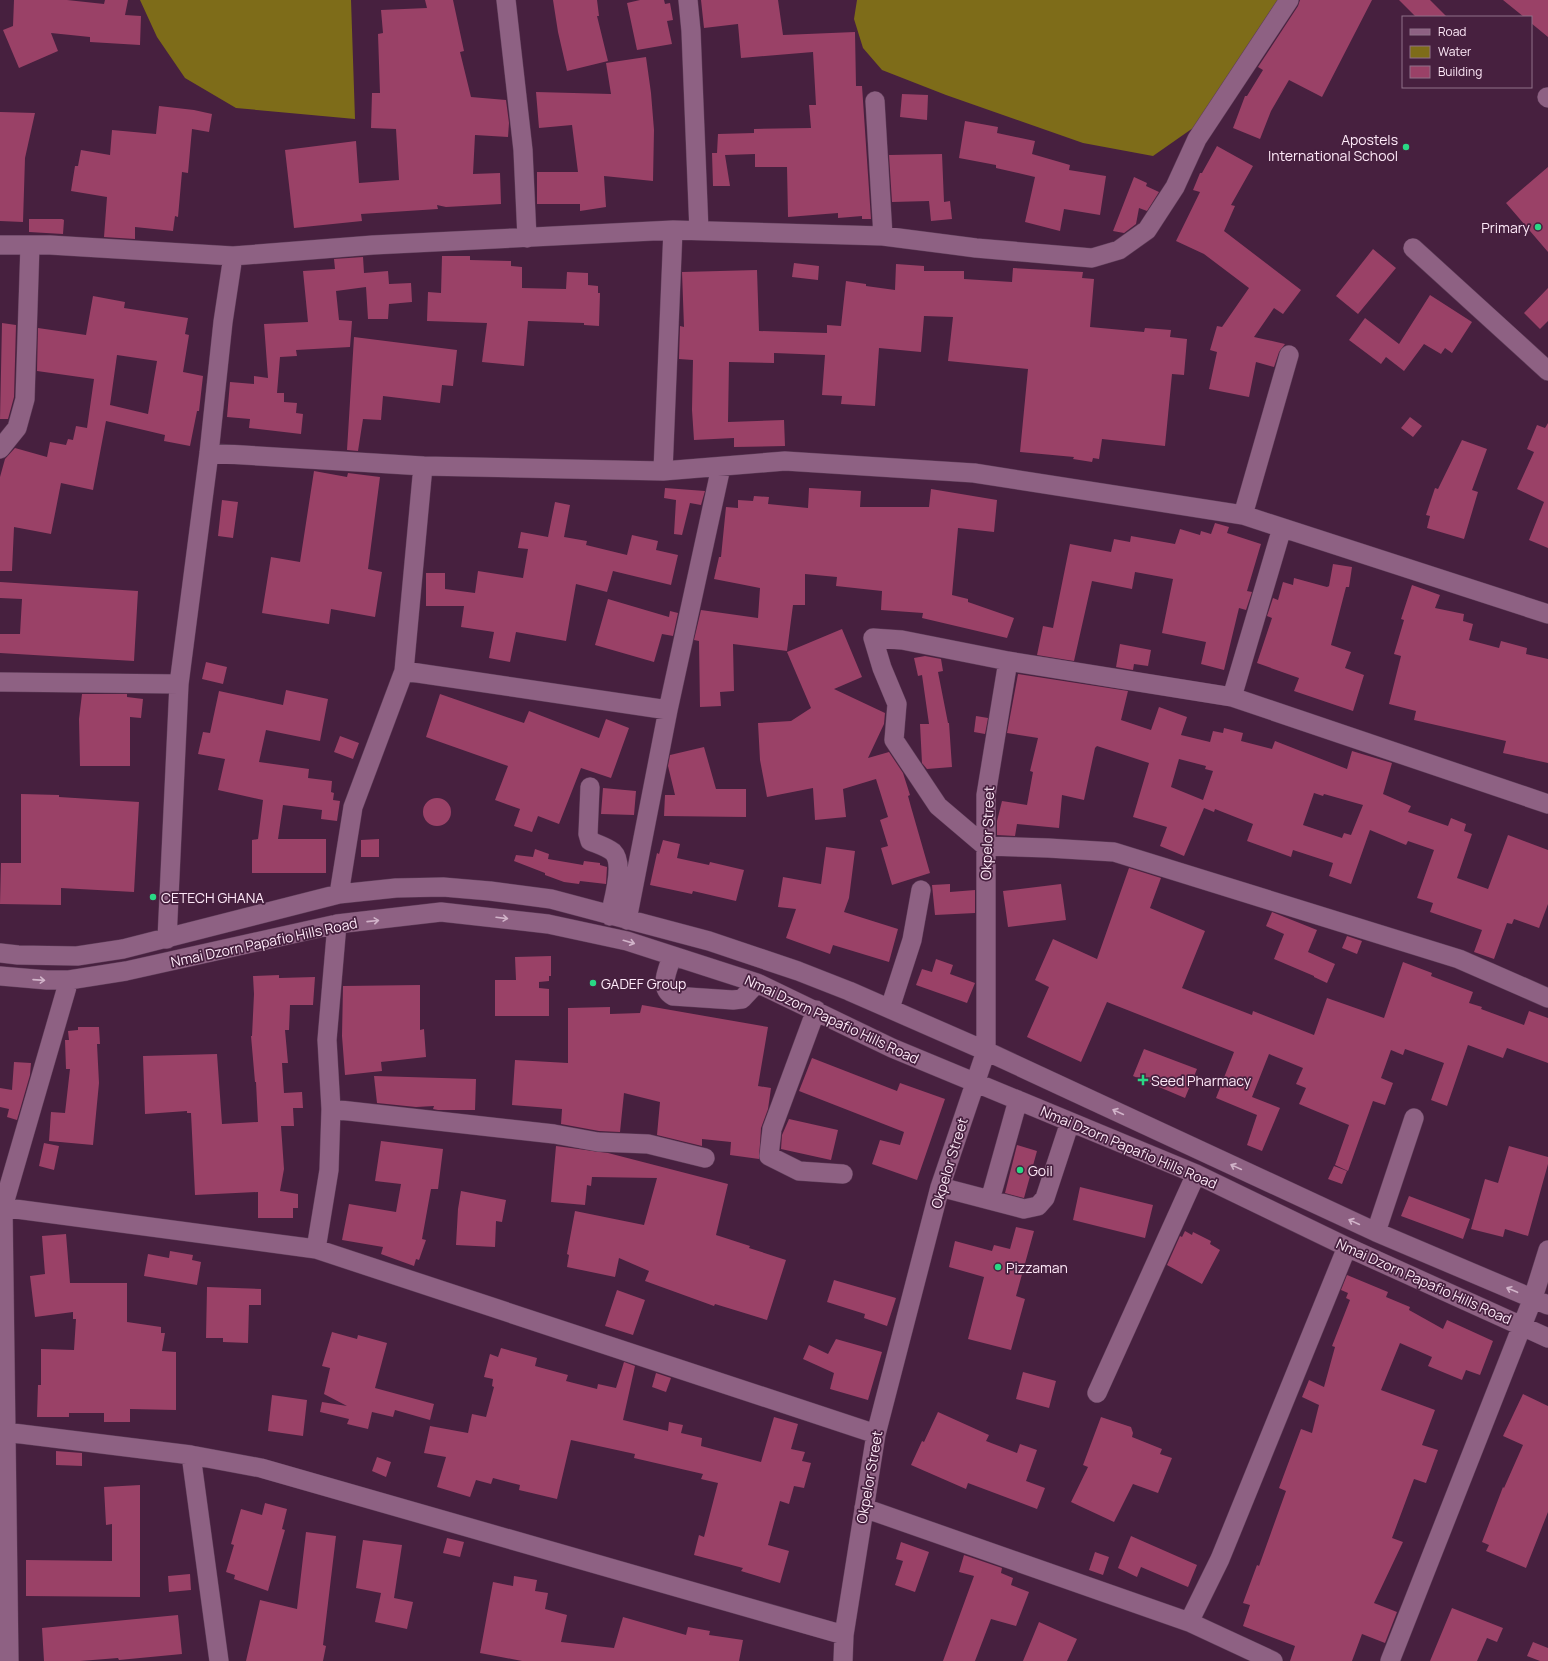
<svg xmlns="http://www.w3.org/2000/svg" width="1548" height="1661" font-family="Manrope,sans-serif">
<rect width="100%" height="100%" fill="#47203f"/>
<path fill="#7e6c19" d="M140,0h211l4,119 -119,-11 -51,-30 -28,-41z
M857,0h430l-62,98 -32,30 -40,28 -70,-13 -137,-48 -64,-25 -19,-22 -9,-29z"/>
<path fill="#9a4167" fill-rule="evenodd" d="M14,0h53l37,4 1,-4h23l-3,15 16,1 -1,29 -50,-3v-5l-39,-4 7,18 -39,17 -16,-38 10,-4z
M425,0h28l11,51 -4,1 11,45 35,3 3,23 -1,14 -33,-2 -2,39 27,-1 1,31 -55,3 -9,-2 1,4 -77,5 1,7 -68,7 -9,-78 71,-9 3,42 40,-3 -3,-51 -25,-1 1,-35h8l-2,-59 5,-1 -2,-23 46,-2z
M553,0h44l2,16h-2l11,45 -41,10 -9,-39z
M640,0h24l1,4 5,-1 3,17 -6,1 5,23 -35,6 -10,-47z
M701,0h77l5,35 72,-3 1,54h6l9,133h-9v-3l-24,2v-5l-50,4 -1,-50h-32v-13l-30,1 5,31h-17l-1,-33h5l1,-19 36,-1v-4l57,-1 -2,-23h7l-3,-53 -72,6 -3,-34 -34,4z
M1300,0h72l-50,97 -33,-17 -18,31 -11,28 -27,-11 12,-32h2l16,-26 -5,-3 40,-61z
M1399,0h31l17,17h-31z
M1503,0h45v37l-17,-14v-6h-7z
M646,57l5,36 3,37 -1,51 -49,-5 2,31 -26,4v-7h-43v-32h41l-6,-47 -33,3 -3,-36 75,2 -5,-31z
M902,94l26,1 -1,25 -27,-3z
M159,106l35,4 18,4 -3,18 -17,-3 -4,44 -6,-1 -4,45 -3,-1 -2,15 -38,-4v12l-31,-2 3,-40 -36,-6 4,-25h3l3,-16 29,5 2,-25 44,4z
M0,112l35,1 -10,45 -2,64 -23,-1z
M965,121l33,6 -1,6 38,8 -3,13 38,11 -1,5 37,6 -6,39 -36,-6 -4,22 -35,-9 10,-45 -39,-9v-3l-37,-7z
M1217,146l36,20 -22,39 4,1 -11,25 77,59 -18,24 -9,-6 -20,29 31,7 -6,8 -5,15 -18,-5 -7,35 -40,-8 8,-37 -7,-2 7,-24 5,1 27,-39 -45,-34 -28,-13 24,-49 -7,-2 7,-17h2z
M942,154l2,48 6,-1 2,18 -21,2 -2,-20 -37,1 -3,-47z
M1548,167v85l-42,-49z
M1134,177l13,6 -1,3 13,6 -12,19 -8,-3 -3,16 -12,9 -11,-2z
M29,219h33l2,1 -1,14 -34,-2z
M1373,249l23,19 -38,46 -22,-18z
M442,256h28v4l41,1v5l11,1v21l44,1 1,-17 21,1v12l10,1v7h2l-1,33 -15,-1v-2l-56,-2 -4,45 -42,-4 5,-39 -60,-2 1,-29 13,1z
M363,257l1,16 24,-2 1,13 22,-1 1,19 -23,2 -1,15h-20l-2,-32 -30,4 3,29 13,1 -2,26 -54,3 1,6 -17,1 -3,36h7v9l13,1 -1,10 7,1 -2,20 -52,-6 1,-9 -23,-2 3,-35 24,2v-8l14,2 -4,-54 44,-2 -5,-51 32,-2 -1,-10z
M794,263l25,3 -1,14 -26,-3z
M896,264l28,2v5h40v8l48,3 1,-14 70,4 -1,6 12,1 -4,48 54,5 1,-4 26,2 -1,7 17,2 -3,36 -12,-1 -7,72 -63,-7 -3,20 -6,-1 -1,4 -19,-3 1,-2 -54,-5 8,-83 -80,-8 5,-44 -29,-1 -3,36 -42,-4 -4,58 -34,-2 1,-8 -20,-1 3,-40 -51,-2v10l-45,-1 -1,60 56,-2 1,26 -51,1v-9l-40,2 -2,-30 1,-50 -14,-1 1,-33 4,1 -2,-55 75,-2 2,61 68,2v-8l14,1 5,-45 20,3v2l29,4z
M1548,288v33l-8,8 -16,-16z
M1430,295l42,27 -20,31 -7,-5 -4,6 -17,-10 -20,27 -18,-14 -5,7 -32,-24 16,-22 34,26z
M93,296l32,6 -1,6 64,10 -3,16 4,1 -6,37 20,4 -4,35h-2l-7,35 -26,-5 1,-6 -59,-14 -13,69 -32,-7 -10,51 -37,-7 -2,44h-12v-94l5,-18 10,-11 32,9 3,-15 16,3 2,-6 5,1 3,-14 11,2 7,-49 -57,-8 1,-43 48,7zM117,355l40,6 -9,53 -38,-9z
M2,323l14,2 -2,72 -6,22h-8z
M354,337l103,13 -4,36 -11,-1 -2,18 -57,-7 -2,24 -18,-1 -5,32 -11,-1z
M1410,417l12,9 -9,11 -12,-9z
M1548,423v125l-19,-8 15,-38 -27,-13 17,-37 -7,-3 10,-24 8,3z
M1462,440l25,9 -15,41 6,2 -14,47 -37,-11 3,-12 -4,-1 9,-27 3,1z
M314,471l33,6 1,-4 32,4 -12,92 14,3 -7,45 -44,-8 -2,15 -67,-11 9,-56 29,5z
M665,488l40,3 -4,14 -11,-2 -8,32 -8,-1 2,-34 -12,-2z
M809,488l52,3 -1,16h69l2,-18 66,11 -3,32 -36,-4 -6,67 16,4v3l46,16 -7,20 -85,-20 1,-5 -42,-3 1,-19 -46,-5 1,-9 -32,-3v31h-12l-6,46 -54,-7 1,47 -14,1 1,14 -21,1 -1,-66 -5,-1 7,-30 57,8 2,-30 -46,-9 5,-22h2l5,-50 12,1v-8l15,1 1,-5 15,1 -1,7 40,4z
M222,500l16,2 -5,36 -15,-2z
M555,502l15,3 -6,32 23,4 -1,4 41,10 5,-20 26,6 -2,9 22,5 -7,30 -58,-14 -6,21 -31,-8 -10,57 -50,-9 -6,30 -21,-4 5,-26 -33,-5 3,-21h-38v-33h19v16l30,4 3,-22 45,7 5,-29 -10,-1 3,-16 27,5z
M1215,523l14,4 -2,6 34,11 -14,47 5,1 -6,18 -7,-2 -15,62 -23,-6 5,-22 -44,-9 11,-54 -38,-7 -3,17 -40,-8 -18,80 -37,-6 6,-29 10,2 17,-84 41,8 3,-13 16,3 1,-6 44,8 5,-15 20,6 1,-4 10,3z
M1333,564l19,3 -3,20h-3l-15,58 20,7 -6,16 19,7 -11,36 -59,-20 5,-13 -42,-15 15,-45 -5,-2 6,-18 5,2 5,-18 10,3 1,-7 33,9 2,-1z
M0,582l138,9 -4,70 -134,-8v-19h20l2,-35 -22,-1z
M1412,585l28,10 -5,13 29,6 -1,7 10,3 -4,16 30,8 2,-7 26,7 -1,6 22,5v104l-45,-10 3,-12 -92,-21 2,-9 -27,-7 12,-48 -7,-2 10,-34 -3,-1z
M608,599l61,18 1,-6 8,2 -5,23 -11,-2 -8,28 -59,-17z
M842,629l20,48 -28,12 51,24 -1,11 -16,34 21,-6 14,21 7,22 -2,1 3,11 19,66 -38,12 -11,-37 7,-2 -8,-26 8,-3 -12,-38 -33,10 3,28 -31,3 -2,-32 -46,9 -7,-37 -2,-37 33,-2 20,-13 -24,-56z
M1120,644l31,6 -3,16 -14,-2 -1,6 -17,-3z
M925,656l16,3 2,12 -5,1 10,51h1l3,44 -25,2 -5,-6 -2,-39h9l-7,-49 -4,1 -4,-18z
M206,662l21,5 -4,17 -21,-5z
M1018,674l110,17 -7,29 30,10 8,-23 28,10 -6,18 29,7 3,-11 10,2 1,-5 19,5 -2,8 31,8 3,-8 72,28 5,-18 40,12 -9,31 28,12 -3,6 40,14 3,-8 15,6 -2,7 8,3 -15,44 31,11 20,-54 40,15v54l-9,24 -25,-9 -2,5 -5,-1 -13,36 -20,-7 8,-22 -52,-18 3,-9 -16,-5 17,-48 -26,-9 -2,4 -36,-15 -19,54 -22,-8 4,-13 -40,-13 -2,7 -44,-16 6,-17 -38,-15 -1,3 -10,-4 -20,48 -24,-10 7,-19 -34,-10 16,-54 -52,-17 -2,2 -11,52 -22,-5 -3,33 -42,-4 -2,12 -18,-1v-14l5,-20 25,4 6,-33 -3,-1 8,-33 -31,-5zM1179,759l27,7 -1,3 8,2 -10,29 -32,-13zM1314,793l9,3 1,-2 39,11 -12,30 -7,-2 -2,5 -39,-13z
M286,690l42,9 -8,42 -54,-11 -7,32 50,7 -1,9 24,3 -1,11 3,1 -1,7 7,1 -3,20 -16,-2 1,-9 -39,-5 -5,34h48v34h-74v-33l6,-1 5,-39 -45,-10 7,-31 -27,-5 5,-22 7,1 9,-42 64,14z
M82,694h45v3l16,2 -2,19 -11,-1v49h-50l-1,-47z
M440,694l84,29 5,-12 70,27 7,-19 23,9 -18,50 -30,-10 -22,56 -21,-8 -6,16 -18,-6 6,-17 -25,-9 13,-34 -82,-29z
M976,716l12,2 -3,16 -11,-2z
M340,736l19,7 -6,16 -19,-7z
M704,747l12,42h30v28l-82,-1 1,-21h10l-7,-29 2,-11z
M603,788l33,3 -2,24 -33,-1z
M21,794l38,1v2l80,5 -5,90 -73,-4v17l-61,-1 1,-41h20z
M423 812a14 14 0 1 1 28 0a14 14 0 1 1-28 0Z
M379,839v18h-18v-17z
M663,840l17,4 -3,14 32,7 1,-3 34,8 -8,31 -43,-10 -1,3 -42,-9 7,-32 2,1z
M826,847l29,4 -6,47 -5,14 54,17 -9,33 -56,-17 -3,9 -44,-16 10,-29 -18,-2 5,-30 38,7z
M535,849l14,5 -1,5 35,6 1,-4 16,2v2l7,2 -1,17 -26,-3 -1,3 -15,-2 -19,-7v-2l-31,-12 2,-6 17,2z
M1129,868l32,10 -11,30 55,23 -23,57 70,27 1,-4 61,24 13,-37 57,20 19,-56 29,11 -1,3 42,16 -4,11 13,4 -1,2 43,16 5,-14 19,7v45l-41,-15 -4,10 -35,-13 -21,61 -16,-6 13,-37 -39,-14 -2,6 -12,-5 -10,28 12,5 -8,22 -12,-4 -25,70 -13,-6 14,-40 -50,-21 7,-16 -10,-4 7,-16 -34,-14 -17,43 28,11 -18,43 -15,-6 10,-30 -41,-17 18,-46 -127,-50 -26,60 -54,-25 22,-50 -14,-7 18,-41 44,20z
M950,884v8l25,-2v23l-40,2 -3,-30z
M1061,884l5,36 -58,7 -5,-36z
M1272,912l45,18 -9,22 27,12 -8,19 -13,-6v-1l-40,-17 10,-25 -18,-8z
M1347,936l15,5 -5,13 -15,-6z
M551,956v20h-2v5l-10,1v6l10,1v27h-54v-36h21l-1,-23z
M936,959l17,6 -3,9 25,9 -8,20 -51,-18 6,-16 10,3z
M279,975v3l36,-1 -2,28h-23l-1,25h-4l3,33h-6l2,30 18,-1 1,16h-10l1,18h-13l3,43 -4,22 18,3v14h-5v10h-35v-26l-63,3 -4,-82h-4v-2l-42,3 -2,-58 74,-2 5,70 36,-2 -2,-40h-1l-4,-46h1l2,-42 -1,-18z
M420,985v45l4,-1 2,28 -45,5 1,9 -37,4 -3,-39 1,-50z
M642,1005l126,22 -10,59 13,2 -3,21 -7,19 -2,31 -29,-4 1,-13 -29,-3v7l-45,-11 3,-33 -36,-9 -4,39 -21,-1 -38,-7 1,-15 -50,-4 3,-45 53,3v-55l42,-1v7l30,-1z
M78,1027h21l1,17h-3l2,39 -6,62 -44,-4 2,-29 14,1 5,-44h-4l-1,-29h4l-1,-9 10,-1z
M1144,1049l53,20 -12,29 -52,-22z
M812,1058l85,33 3,-8 45,16 -28,81 -45,-16 8,-24 20,5 4,-13 -105,-41z
M14,1062l17,1 -1,12 -13,45 -10,-3 2,-8 -9,-2v-19l12,2z
M374,1076l102,3 -1,31h-37l-5,-1 1,-3 -18,1 -39,-4z
M789,1119l49,11 -7,30 -50,-11 1,-14z
M381,1141l62,8 -5,40h-7l-9,50 4,1 -7,20 -3,-1 -2,7 -33,-12 2,-7 -41,-7 7,-36 47,8 5,-28 -26,-3z
M44,1143l15,3 -5,24 -15,-4z
M1017,1145l20,6 -13,47 -19,-5z
M556,1146l52,7 120,31 -12,51 34,11 -1,2 37,12 -19,60 -52,-16 -1,2 -69,-25 4,-10 -30,-13 -4,19 -48,-10 2,-12 -2,-1 8,-43 69,14 13,-47 -65,-1 -1,9 -4,-1 -2,20 -34,-3z
M1509,1146l39,11v7l-20,72 -23,-7 -2,8 -32,-8 14,-50 13,4z
M1334,1166l13,5 -5,13 -14,-5z
M1080,1187l73,18 -8,33 -72,-18z
M461,1191l45,9 -4,22 -6,-1 -1,26 -39,-2 2,-36z
M1409,1196l61,23 -7,20 -62,-23z
M1016,1227l18,4 -18,65 9,3 -14,51 -43,-11 16,-62 -35,-10 6,-26 37,10 2,-6 16,4z
M1185,1231l7,4 1,-3 18,9 -1,3 10,6 -18,34 -35,-19 13,-29 2,1z
M66,1234l4,49h57v39l34,5v6h4l-3,18 14,1v58l-46,-1v13h-26v-9h-35v4h-32l1,-32h3v-36l33,1 2,-31h-3v-7l-38,5 -5,-41 15,-2 -3,-38z
M170,1251l23,4 -1,5 9,2 -4,23 -53,-9 4,-22 21,4z
M1347,1275l41,17 -2,5 24,10 -1,3 34,19 4,-9 46,21 -13,34 -14,-5 -4,10 -34,-14 4,-9 -32,-14 -19,47 54,20 -13,35 16,5 -12,33 -12,-4 -22,59 11,4 -29,61 23,9 -12,31 -23,-9 -10,27h-62l5,-15 -52,-20 7,-21 -7,-2 14,-38 2,1 27,-75 -7,-3 22,-59 11,4 7,-28 -17,-8 7,-17 15,7 11,-40 -3,-1 18,-46 -4,-2 2,-5 -7,-3z
M834,1280l62,18 -9,28 -23,-8 1,-4 -38,-12z
M207,1287l54,2v16h-12l-1,38 -25,-1v-4h-17z
M617,1290l28,10 -12,35 -28,-9z
M332,1332l25,7 1,-4 29,8 -12,45 59,16 -4,16 -35,-10 -2,7 -21,-5 -4,17 -21,-5 2,-5 -29,-7 2,-10 25,4 -23,-12 6,-26 -8,-2z
M836,1339l46,13 -14,48 -38,-11 4,-16 -31,-14 6,-14 19,9z
M501,1348l36,10 -2,8 33,9 -2,6 31,8 1,-5 18,4 8,-26 11,4 -12,54 45,11 1,-9 14,3 -2,8 21,5 -1,8 60,16 13,-45 24,7 -7,25 14,3 -3,9 9,2 -7,25 -10,-2 -5,18 -9,-3 -12,44 21,6 -9,32 -39,-12 2,-3 -49,-13 5,-20 5,2 14,-54 -17,-4 2,-5 -69,-16 1,-4 -64,-14 -14,59 -38,-9 1,-5 -27,-7 -2,6 -15,-4 -6,17 -33,-10 9,-30 -22,-4 6,-27 38,7 4,-19 14,3 8,-30 -2,-1 1,-7 -9,-2 6,-23 8,3z
M1023,1372l33,9 -7,27 -33,-9z
M656,1373l15,5 -5,14 -14,-5z
M1523,1394l25,12v106l-22,56 -40,-17 3,-6 -7,-3 21,-55 1,1 19,-43 -20,-9z
M272,1395l35,5 -4,36 -35,-5z
M938,1412l51,23 -3,6 31,12 3,-9 17,6 -11,31 19,7 -8,21 -69,-26 -2,6 -55,-24 11,-24 2,1z
M1101,1417l30,10 2,6 -1,4 30,12 -2,5 12,4 -14,35 -25,-9 -19,38 -43,-20 17,-35 -5,-2z
M56,1451l26,2v13l-26,-1z
M377,1457l14,5 -5,15 -14,-6z
M140,1485v112l-114,-1v-36l86,1v-37l-6,1 -2,-38z
M265,1503l22,6 -5,20 3,1 -17,61 -34,-12 1,-4 -9,-3 8,-27 -3,-1 10,-35 21,6z
M306,1532l30,4 -13,109 3,1 -3,15h-77l14,-61 37,9z
M1131,1536l66,29 -9,22 -47,-20 -4,10 -19,-9z
M447,1538l17,4 -4,15 -17,-4z
M363,1540l39,5 -8,53 19,4 -6,27 -32,-7 6,-29 -25,-5z
M901,1542l28,10 -14,40 -20,-7 8,-24 -7,-2z
M1095,1552l14,5 -6,18 -14,-5z
M964,1555l38,13 -1,5 12,5 -2,7 18,7 -13,34 -25,-7 -16,42h-32l31,-85 -15,-4z
M190,1574l1,16 -22,2 -1,-16z
M514,1576l23,4 -2,11 13,2 -3,16 22,6 -6,27 53,6 9,-31 63,18 2,-8 22,4 -1,4 34,5 -4,21h-217l-42,-8 13,-71 20,4z
M1452,1608l51,20 -6,14 -10,-4 -10,23h-47z
M178,1615l4,39 -63,6 -1,-2 -38,3h-36l-2,-33z
M1039,1622l38,17 -10,22h-44z
M1533,1642l15,6v13h-8l-13,-5z"/>
<g fill="none" stroke-linecap="round" stroke-linejoin="round">
<g stroke="#5e3d58" stroke-width="20">
<path id="minor" d="M506,0l17,150 4,88
M688,0l3,31 8,200
M1547,97l1,1
M875,101l8,135
M673,230l210,6 93,12 116,10 27,-8 28,-20 28,-43 22,-48 92,-139
M0,245h50l183,11 140,-11 300,-15 -10,241
M1413,248l135,123
M0,449l17,-21 8,-29 5,-154
M209,453l214,13 240,5 122,-10 189,12 269,42 305,99
M1243,515l46,-160
M404,671l264,39
M0,682l179,2
M1232,697l50,-169
M590,787l-2,47 2,7c7,3 17,6 23,11 12,12 0,48 -3,64
M1548,804l-316,-107 -224,-36 -106,-21 -29,-2 9,30 15,36 -3,36 44,66 47,40 63,2 66,4 345,107 89,39
M339,894l14,-87 51,-136 19,-205
M627,920l41,-210 53,-243
M167,939l12,-255 30,-231 14,-131 10,-66
M0,953l18,2 59,1 46,-7 216,-55 57,-6 47,-1 47,4 61,8 158,42 89,30 51,20 137,60 390,181 172,73
M672,956c-4,14 -14,31 1,40l60,4 9,-1 15,-16
M0,976l47,4h22l57,-9 211,-47 104,-12 107,12 79,17 130,42 135,65 304,126 151,73 201,91
M890,1008l22,-68 9,-50
M816,1010l-44,119 -3,27 30,15 44,3
M331,1109l223,25 44,8 50,2 57,14
M940,1187l84,22 14,-3 7,-8 25,-76
M990,1200l28,-100
M0,1207l316,42 560,185
M1376,1232l38,-114
M316,1249l13,-79 2,-61 -4,-69 10,-116
M1097,1393l99,-219
M5,1432l186,23 70,13 583,167
M191,1455l28,206
M864,1508l325,114 84,39
M1189,1622l31,-63 127,-312
M9,1661l-6,-454 66,-227
M843,1661l1,-26 32,-201 64,-247 46,-136v-256l22,-134
M1390,1661l143,-363 15,-48"/>
</g>
<use href="#minor" stroke="#8e6183" stroke-width="19"/>
</g>
<defs><path id="oneway-shaft" d="M-6 0H5M1.5-3L5.5 0L1.5 3" fill="none" stroke-width="1.6" stroke-linecap="round" stroke-linejoin="round"/></defs>
<g stroke="#d1b3c9">
<use href="#oneway-shaft" transform="translate(502 918) rotate(7)"/>
<use href="#oneway-shaft" transform="translate(373 921) rotate(-6)"/>
<use href="#oneway-shaft" transform="translate(629 942) rotate(16)"/>
<use href="#oneway-shaft" transform="translate(39 980) rotate(4)"/>
<use href="#oneway-shaft" transform="translate(1118 1112) rotate(-155)"/>
<use href="#oneway-shaft" transform="translate(1236 1167) rotate(-155)"/>
<use href="#oneway-shaft" transform="translate(1354 1222) rotate(-155)"/>
<use href="#oneway-shaft" transform="translate(1512 1290) rotate(-157)"/>
</g>
<g fill="#29d885" stroke="#47203f" stroke-width="1.5">
<circle cx="1406" cy="147" r="4"/>
<circle cx="1538" cy="227" r="4"/>
<circle cx="153" cy="897" r="4"/>
<circle cx="593" cy="983" r="4"/>
<path d="M1141 1074h4v4h4v4h-4v4h-4v-4h-4v-4h4z"/>
<circle cx="1020" cy="1170" r="4"/>
<circle cx="998" cy="1267" r="4"/>
</g>
<g text-anchor="middle" dominant-baseline="central" stroke-width="3.5" stroke-linejoin="round" paint-order="stroke">
<g font-size="14" fill="#fee9f8" stroke="#47203f" text-anchor="start">
<text x="1398" y="139" text-anchor="end">Apostels<tspan x="1398" dy="16">International School</tspan></text>
<text x="1530" y="227" text-anchor="end">Primary</text>
<text x="161" y="897">CETECH GHANA</text>
<text x="601" y="983">GADEF Group</text>
<text x="1151" y="1080">Seed Pharmacy</text>
<text x="1028" y="1170">Goil</text>
<text x="1006" y="1267">Pizzaman</text>
</g>
<g font-size="14" fill="#fee9f8" stroke="#47203f">
<text transform="translate(987 833) rotate(-88)">Okpelor Street</text>
<text transform="translate(264 942) rotate(-12)">Nmai Dzorn Papafio Hills Road</text>
<text transform="translate(832 1019) rotate(25)">Nmai Dzorn Papafio Hills Road</text>
<text transform="translate(1129 1147) rotate(23)">Nmai Dzorn Papafio Hills Road</text>
<text transform="translate(949 1163) rotate(-73)">Okpelor Street</text>
<text transform="translate(1424 1281) rotate(24)">Nmai Dzorn Papafio Hills Road</text>
<text transform="translate(869 1477) rotate(-80)">Okpelor Street</text>
</g>
</g>
<rect x="1402" y="16" width="130" height="72" fill="#47203f" stroke="#907089"/>
<rect x="1410" y="29" width="20" height="6" fill="#8e6183" stroke="#907089"/>
<text x="1438" y="36" font-size="12" fill="#fee9f8">Road</text>
<rect x="1410" y="46" width="20" height="12" fill="#7e6c19" stroke="#907089"/>
<text x="1438" y="56" font-size="12" fill="#fee9f8">Water</text>
<rect x="1410" y="66" width="20" height="12" fill="#9a4167" stroke="#907089"/>
<text x="1438" y="76" font-size="12" fill="#fee9f8">Building</text>
</svg>
